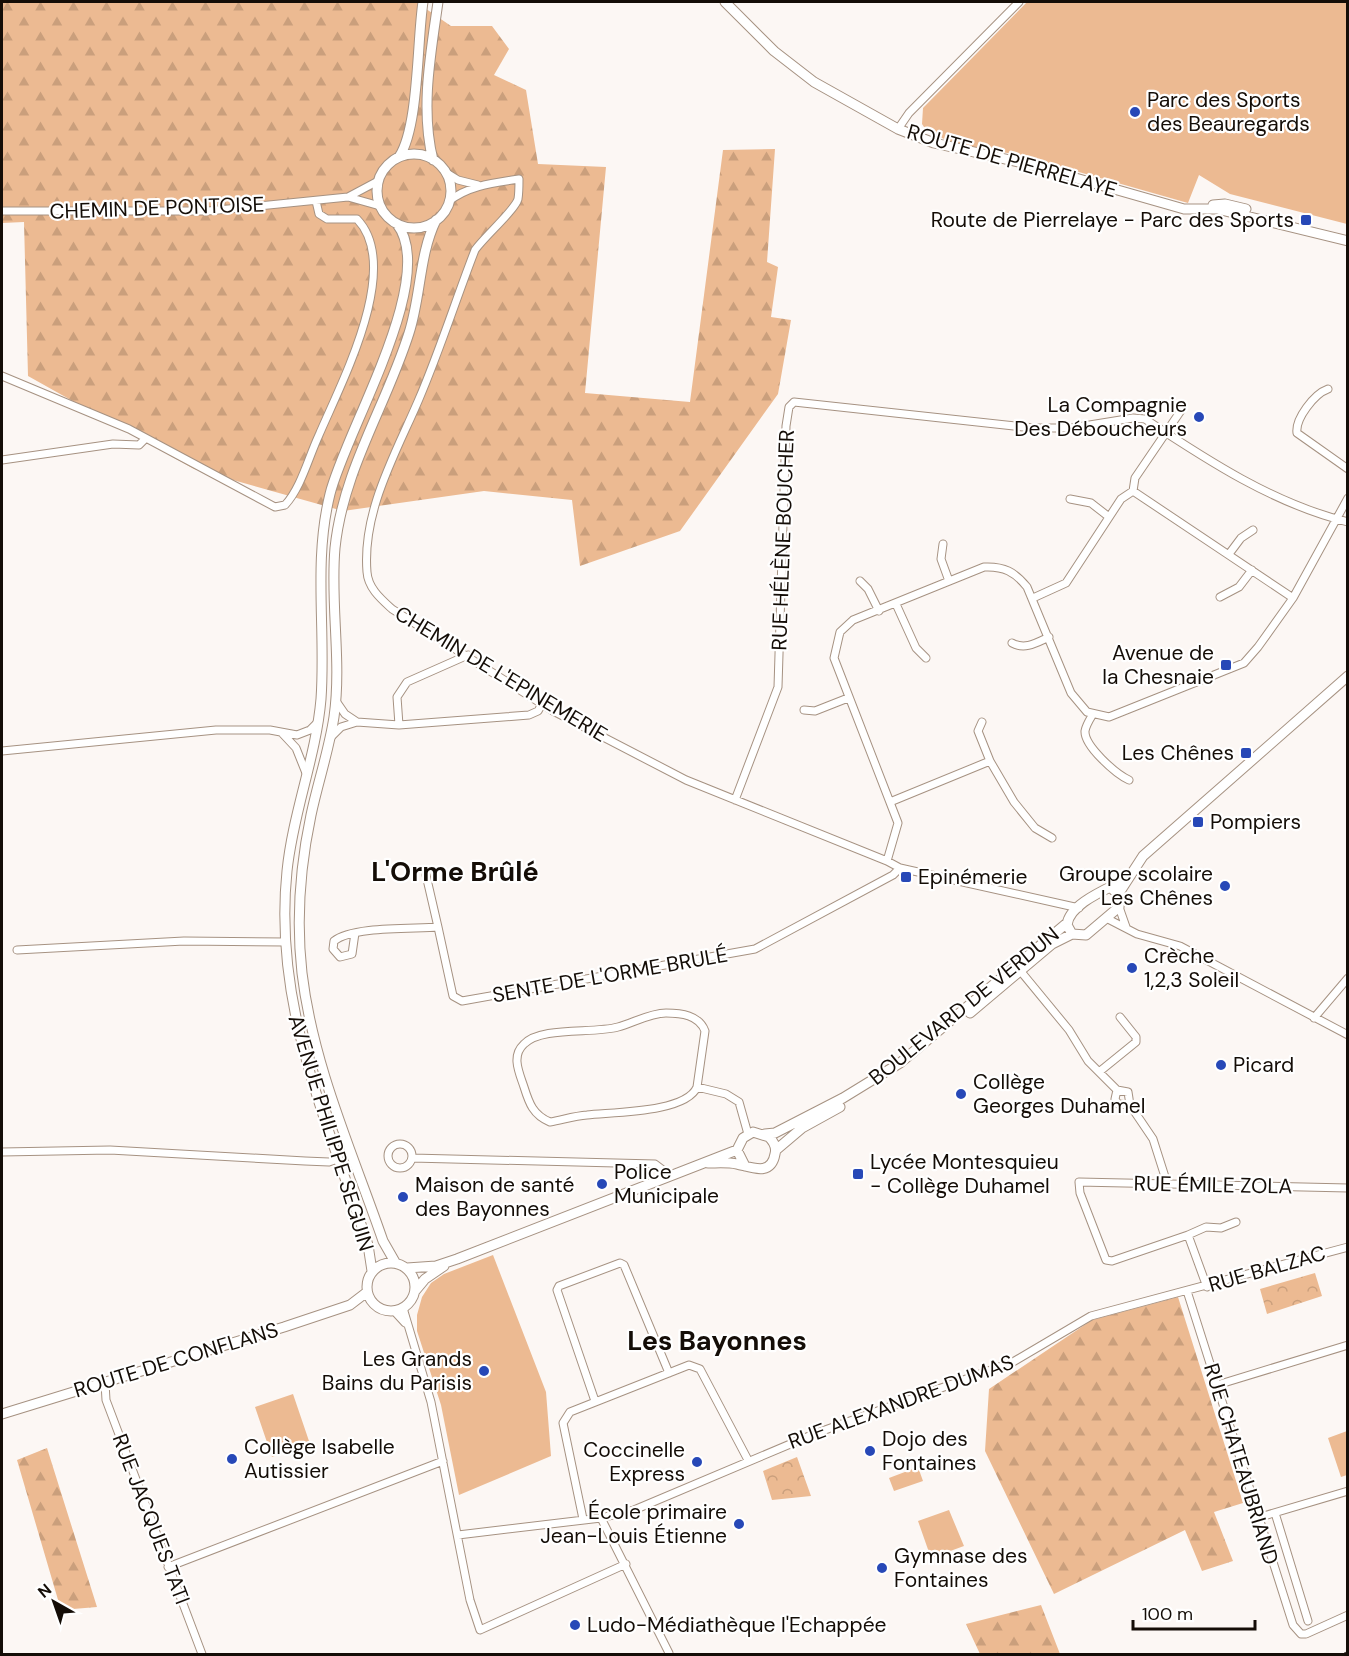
<svg xmlns="http://www.w3.org/2000/svg" width="1349" height="1656" font-family="'DM Sans',sans-serif">
<defs>
<pattern id="forest-firs" width="22" height="20" patternUnits="userSpaceOnUse" patternTransform="scale(1.5)"><rect width="22" height="20" fill="#ecba92"/><path d="M5 1l3.5 6h-7zM16 11l3.5 6h-7z" fill="#ca9f7c"/></pattern>
<pattern id="park-crowns" width="20" height="18" patternUnits="userSpaceOnUse" patternTransform="scale(1.5)"><rect width="20" height="18" fill="#ecba92"/><path d="M2 6a3 3 0 1 1 6 0M12 15a3 3 0 1 1 6 0" fill="none" stroke="#ca9f7c"/></pattern>
</defs>
<rect width="100%" height="100%" fill="#fcf7f4"/>
<path fill="#ecba92" d="M1027,2h320v222l-117,-30 -31,-19 -11,28 -169,-48 -65,-11 -28,-14 -4,-6 1,-16z
M493,1255l53,137 5,64 -92,39 -18,-90 -24,-74v-16l5,-18 9,-14 13,-9z
M293,1394l17,50 -38,13 -17,-50z
M1347,1431v44l-6,2 -13,-39z
M918,1467l5,14 -29,10 -5,-13z
M949,1510l15,36 -33,12 -13,-37z"/>
<path fill="url(#forest-firs)" d="M2,2h414l35,24h41l17,23 -15,26 32,15 12,74 68,3 -21,226 105,9 33,-252 52,-1 -8,113 11,5 -7,50 20,3 -13,74 -98,137 -100,35 -8,-66 -88,-9 -141,20 -149,-42 -166,-93 -4,-154 -22,1z
M1178,1297l65,206 -29,9 19,49 -31,10 -17,-41 -131,64 -69,-143 4,-62 103,-69z
M47,1448l50,159 -36,3 -44,-150z
M1041,1605l19,49h-80l-14,-30z"/>
<path fill="url(#park-crowns)" d="M1315,1273l7,23 -55,18 -7,-25z
M797,1457l14,39 -39,4 -9,-29z"/>
<g fill="none" stroke-linecap="round" stroke-linejoin="round">
<g stroke="#a69282" stroke-width="9">
<path id="street" d="M898,129l11,-16 110,-111
M445,172l13,8 20,5
M348,197l30,-16
M449,201c21,-16 45,-18 70,-22 0,6 0,14 -1,20 -3,11 -34,38 -43,51 -19,49 -35,100 -56,149 -23,54 -57,112 -52,173 1,16 14,27 25,37l161,102 133,69 201,81 13,7 179,40
M2,211h206l140,-14 32,9
M2,376l127,53 146,78 10,-2c16,-17 24,-49 34,-70 22,-52 84,-168 38,-216h-30l-8,-5 -3,-13
M1328,389c-14,5 -33,30 -31,44l51,36
M2,460l111,-16 26,1 6,-6
M1133,491l2,-13 47,-69
M1070,499l21,4 18,14
M943,544l-2,15 8,22
M1229,554l12,-16 12,-8
M860,581l8,8 11,22
M1220,597l19,-10 13,-17
M1033,598l33,-15 55,-84 12,-8 160,107
M896,604l20,44 10,10
M1012,643c13,7 24,0 37,-6
M336,701l9,13 12,8
M804,710l11,1 33,-13
M1093,714c-3,5 -7,11 -8,17 -1,15 31,43 44,49
M982,722l-4,9 12,30
M399,725l-2,-28 10,-15 61,-27
M282,733l14,15 10,25
M331,737l10,-10 16,-5 42,3 130,-10 9,-4 4,-7
M2,751l214,-21h54l27,5 13,-5 8,-8
M735,800l43,-113 8,-261 3,-19 5,-5 239,26h38l62,-10 12,1c62,41 129,85 203,103
M890,802l100,-41 24,41 21,26 17,10
M887,861l11,-38 -64,-165 6,-26 13,-12 131,-53c20,-1 31,5 43,20l44,106 16,19 22,5 135,-54 14,-16 35,-49 55,-100
M426,875l12,52
M1119,907l7,20
M1106,918l31,16 43,12 168,89
M355,933l-3,21 -12,3 -7,-8 1,-8c18,-15 79,-12 104,-14l15,69 9,5 293,-52 138,-74 7,-7
M17,950l167,-9 101,1
M1018,968l51,62 19,31 29,29 11,2 2,13 -12,-1 -3,-5 2,-9
M1314,1018l34,-40
M1099,1072l37,-30v-5l-16,-20
M697,1087l8,-56c-6,-16 -24,-18 -39,-18 -16,0 -33,10 -48,14 -25,7 -77,-1 -94,17 -13,12 -5,28 0,43 5,16 9,28 26,35 12,-2 24,-6 37,-7 25,-3 99,-2 110,-28l29,7 13,8 9,32
M1130,1105l23,34 14,44
M388 1156a12 12 0 1 1 24 0a12 12 0 1 1-24 0Z
M2,1152l108,-2 195,11 24,1 9,-3
M412,1158l243,6 16,12
M1188,1235l18,-8 15,1 15,-6
M1207,1287l-19,-52 -76,26 -6,-1 -26,-67 -1,-11 269,6
M1187,1291l106,334 8,9h5l42,-19
M403,1308l28,94 39,198 10,30 146,-66
M394,1311l11,12
M105,1383l1,17 96,254
M1217,1385l131,-40
M595,1401l-38,-111 2,-4 61,-23 4,2 45,108
M1275,1513l33,108
M601,1518l68,135
M1257,1518l91,-27
M583,1519l-20,-96 7,-11 119,-47 11,4 48,91
M458,1535l143,-17 33,-8 180,-76 199,-72 78,-46 257,-69
M168,1567l275,-106"/>
</g>
<g stroke="#a69282" stroke-width="11">
<path id="secondary" d="M725,2l49,49 40,31 84,47 36,14 89,20 161,46h33l131,32
M377 191a37 37 0 1 1 74 0a37 37 0 1 1-74 0Z
M399,157c20,-30 18,-116 24,-155
M433,160c-13,-51 -2,-108 5,-158
M1213,205l12,-1 21,5
M1110,887l10,9 -1,11 -33,28 -14,-1 -5,-9c2,-22 43,-37 59,-46
M1119,893l24,-37 205,-180
M970,1013l82,-69 20,-10
M765,1134l10,-1 68,-35 57,-35 167,-140
M776,1150l26,-22 38,-21
M708,1163c9,0 19,-1 29,1 14,3 34,13 38,-10 2,-7 -1,-12 -6,-17l-16,-5 -10,6 -6,12 8,16
M395,1262l-12,-21c-30,-87 -70,-175 -81,-268 -6,-53 -2,-106 9,-158 7,-33 18,-65 23,-98 8,-56 -4,-113 1,-169 8,-78 51,-142 74,-215 12,-37 10,-78 27,-113
M367 1287a24 24 0 1 1 48 0a24 24 0 1 1-48 0Z
M407,1268l29,-2 21,-7 280,-109
M372,1271l-4,-26c-41,-125 -95,-239 -81,-374 6,-59 29,-114 34,-172 5,-69 -8,-137 9,-205 15,-62 109,-216 67,-270
M415,1291l10,-12 19,-13
M2,1414l282,-87 66,-22 17,-13"/>
</g>
<use href="#street" stroke="#fff" stroke-width="7"/>
<use href="#secondary" stroke="#fff" stroke-width="9"/>
<g stroke="#49423d" stroke-width="4.5">
<path id="rail" d="M1346,1654h2"/>
</g>
<use href="#rail" stroke="#fff" stroke-width="2" stroke-dasharray="7" stroke-linecap="butt"/>
</g>
<g fill="#2748b7" stroke="#fff" stroke-width="2">
<circle cx="1135" cy="112" r="6"/>
<rect x="1300" y="214" width="12" height="12" rx="3"/>
<circle cx="1199" cy="417" r="6"/>
<rect x="1220" y="659" width="12" height="12" rx="3"/>
<rect x="1240" y="747" width="12" height="12" rx="3"/>
<rect x="1192" y="816" width="12" height="12" rx="3"/>
<rect x="900" y="871" width="12" height="12" rx="3"/>
<circle cx="1225" cy="886" r="6"/>
<circle cx="1132" cy="968" r="6"/>
<circle cx="1221" cy="1065" r="6"/>
<circle cx="961" cy="1094" r="6"/>
<rect x="852" y="1168" width="12" height="12" rx="3"/>
<circle cx="602" cy="1184" r="6"/>
<circle cx="403" cy="1197" r="6"/>
<circle cx="484" cy="1371" r="6"/>
<circle cx="870" cy="1451" r="6"/>
<circle cx="232" cy="1459" r="6"/>
<circle cx="697" cy="1462" r="6"/>
<circle cx="739" cy="1524" r="6"/>
<circle cx="882" cy="1568" r="6"/>
<circle cx="575" cy="1625" r="6"/>
</g>
<g text-anchor="middle" dominant-baseline="central" stroke-width="4.5" stroke-linejoin="round" paint-order="stroke">
<g font-size="21" fill="#140d07" stroke="#fff" text-anchor="start">
<text x="1147" y="100">Parc des Sports<tspan x="1147" dy="24">des Beauregards</tspan></text>
<text x="1294" y="220" text-anchor="end">Route de Pierrelaye - Parc des Sports</text>
<text x="1187" y="405" text-anchor="end">La Compagnie<tspan x="1187" dy="24">Des Déboucheurs</tspan></text>
<text x="1214" y="653" text-anchor="end">Avenue de<tspan x="1214" dy="24">la Chesnaie</tspan></text>
<text x="1234" y="753" text-anchor="end">Les Chênes</text>
<text x="1210" y="822">Pompiers</text>
<text x="1213" y="874" text-anchor="end">Groupe scolaire<tspan x="1213" dy="24">Les Chênes</tspan></text>
<text x="918" y="877">Epinémerie</text>
<text x="1144" y="956">Crèche<tspan x="1144" dy="24">1,2,3 Soleil</tspan></text>
<text x="1233" y="1065">Picard</text>
<text x="973" y="1082">Collège<tspan x="973" dy="24">Georges Duhamel</tspan></text>
<text x="870" y="1162">Lycée Montesquieu<tspan x="870" dy="24">- Collège Duhamel</tspan></text>
<text x="614" y="1172">Police<tspan x="614" dy="24">Municipale</tspan></text>
<text x="415" y="1185">Maison de santé<tspan x="415" dy="24">des Bayonnes</tspan></text>
<text x="472" y="1359" text-anchor="end">Les Grands<tspan x="472" dy="24">Bains du Parisis</tspan></text>
<text x="882" y="1439">Dojo des<tspan x="882" dy="24">Fontaines</tspan></text>
<text x="244" y="1447">Collège Isabelle<tspan x="244" dy="24">Autissier</tspan></text>
<text x="685" y="1450" text-anchor="end">Coccinelle<tspan x="685" dy="24">Express</tspan></text>
<text x="727" y="1512" text-anchor="end">École primaire<tspan x="727" dy="24">Jean-Louis Étienne</tspan></text>
<text x="894" y="1556">Gymnase des<tspan x="894" dy="24">Fontaines</tspan></text>
<text x="587" y="1625">Ludo-Médiathèque l'Echappée</text>
</g>
<g font-size="21" fill="#140d07" stroke="#fff">
<text transform="translate(1012 161) rotate(16)">ROUTE DE PIERRELAYE</text>
<text transform="translate(157 208) rotate(-2)">CHEMIN DE PONTOISE</text>
<text transform="translate(783 540) rotate(-88)">RUE HÉLÈNE BOUCHER</text>
<text transform="translate(501 674) rotate(31)">CHEMIN DE L'EPINEMERIE</text>
<text transform="translate(610 975) rotate(-10)">SENTE DE L'ORME BRULÉ</text>
<text transform="translate(964 1006) rotate(-39)">BOULEVARD DE VERDUN</text>
<text transform="translate(331 1133) rotate(73)">AVENUE PHILIPPE SEGUIN</text>
<text transform="translate(1213 1185) rotate(1)">RUE ÉMILE ZOLA</text>
<text transform="translate(1267 1269) rotate(-16)">RUE BALZAC</text>
<text transform="translate(176 1360) rotate(-17)">ROUTE DE CONFLANS</text>
<text transform="translate(901 1402) rotate(-20)">RUE ALEXANDRE DUMAS</text>
<text transform="translate(1241 1464) rotate(73)">RUE CHATEAUBRIAND</text>
<text transform="translate(151 1519) rotate(69)">RUE JACQUES TATI</text>
</g>
<g font-size="27" font-weight="bold" fill="#140d07" stroke="#fff">
<text x="455" y="871">L'Orme Brûlé</text>
<text x="717" y="1340">Les Bayonnes</text>
</g>
</g>
<rect width="1349" height="1656" fill="none" stroke="#140d07" stroke-width="6"/>
<g transform="translate(54 1602) rotate(320)" stroke="#ffffff" stroke-width="4.5" paint-order="stroke">
<path d="M0-4.5L10 22L0 15L-10 22Z" fill="#140d07"/>
<text y="-9" font-size="16" font-weight="bold" text-anchor="middle" fill="#140d07">N</text>
</g>
<path d="M1133 1620v9h122v-9" fill="none" stroke="#140d07" stroke-width="3"/>
<text x="1142" y="1620" font-size="18" fill="#140d07" stroke="#ffffff" stroke-width="4.5" paint-order="stroke">100 m</text>
</svg>
